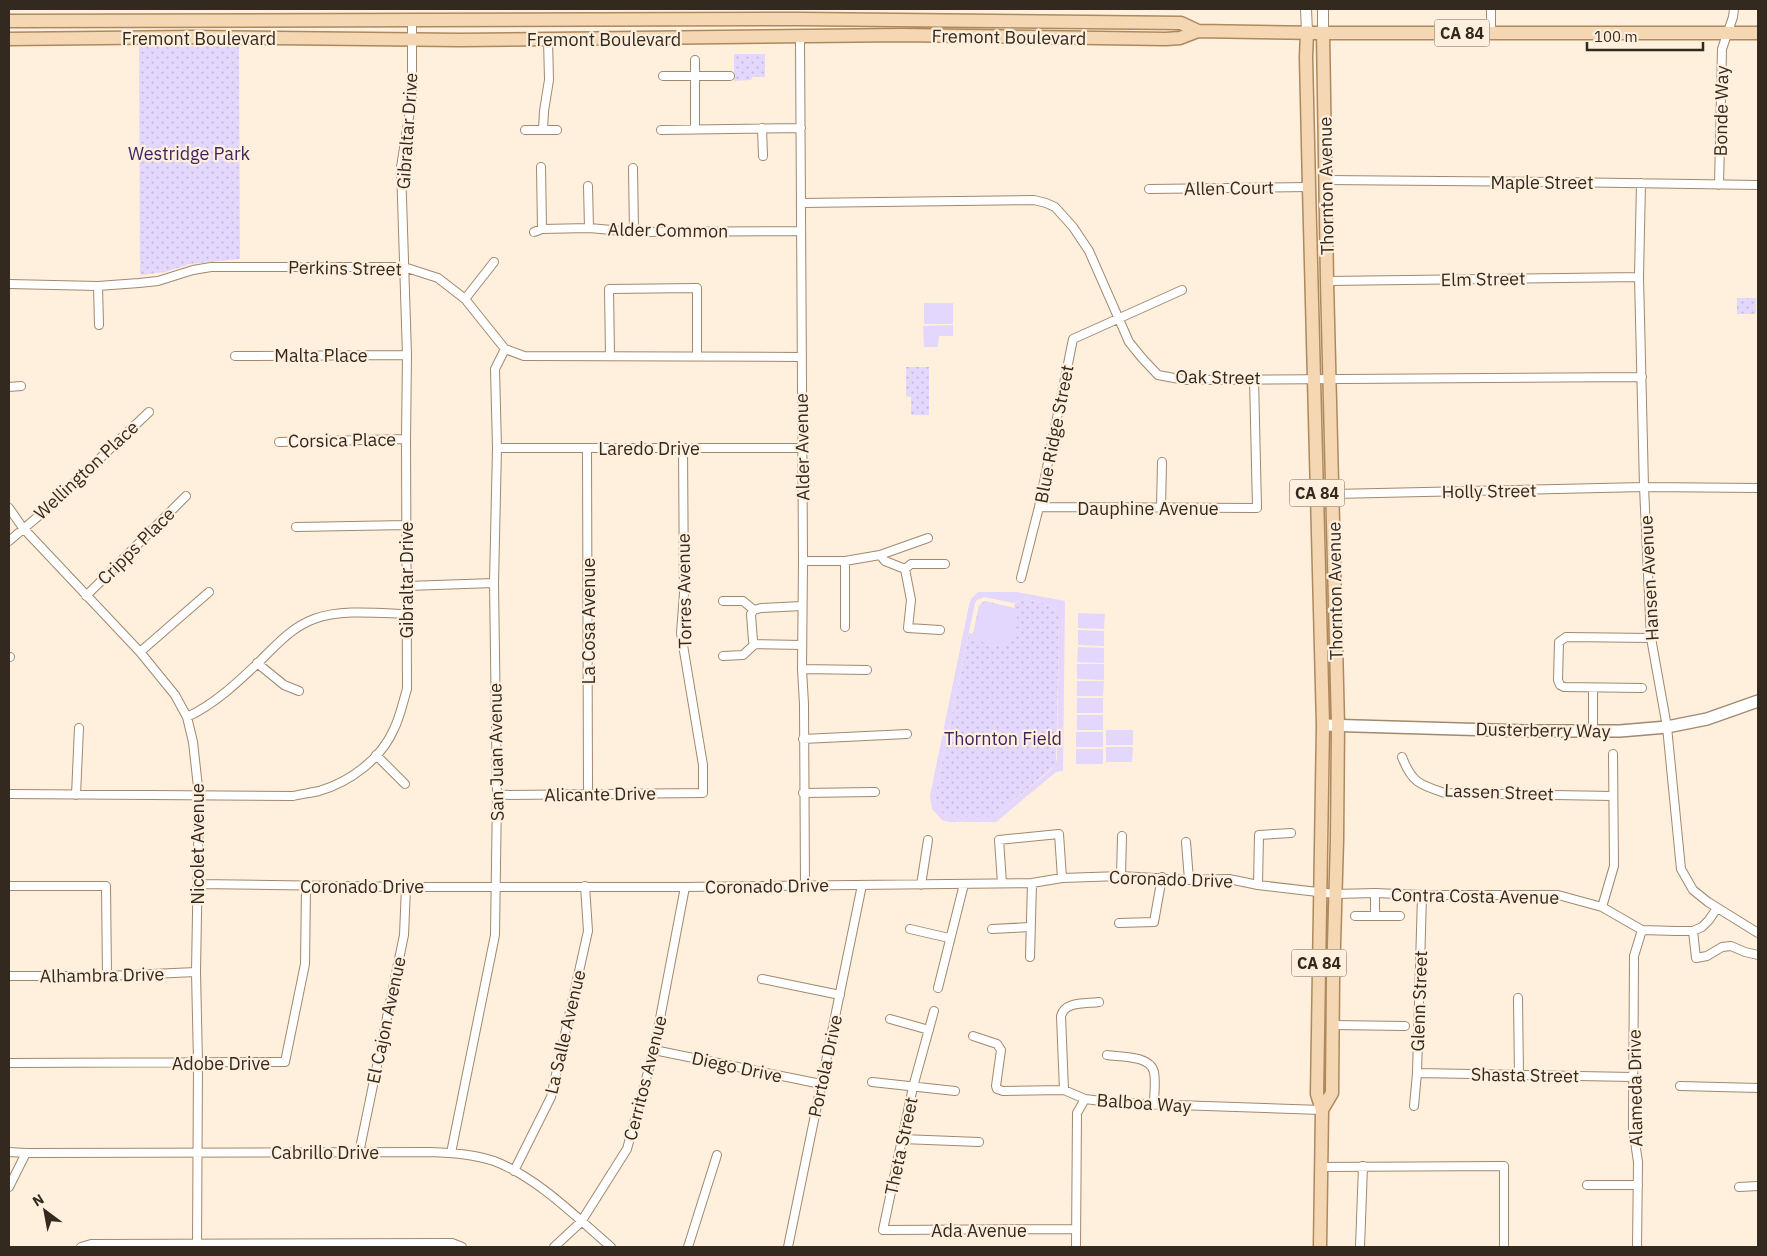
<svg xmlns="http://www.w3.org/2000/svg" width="1767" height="1256" font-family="'IBM Plex Sans',sans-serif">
<defs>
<pattern id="park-dots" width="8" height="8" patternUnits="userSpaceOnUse" patternTransform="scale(1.25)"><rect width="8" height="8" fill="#e4d7fd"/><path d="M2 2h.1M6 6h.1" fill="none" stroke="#c4b9d8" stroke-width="1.8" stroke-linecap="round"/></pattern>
</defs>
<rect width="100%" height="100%" fill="#ffefdd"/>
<path fill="url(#park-dots)" d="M139,46h100l1,213 -50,5 -25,8 -25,3z
M734,54h31v23h-13l-1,3 -17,1z
M1737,298h19v16h-19z
M906,367h23v48h-18v-18l-5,-1z
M1021,599c16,2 34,2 38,20l-3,144 -4,5 -58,49h-43l-7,-2 -8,-11 -1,-7 34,-164 4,1 6,-29 6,-4 29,7 1,-5z"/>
<path fill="#e4d7fd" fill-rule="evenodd" d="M924,303h29v21h-29z
M953,325v11h-14l-1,11h-14l-1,-21z
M978,592h39l48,9 -2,170 -7,1 -60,50h-47l-7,-2 -10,-11 -2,-13 39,-191 2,-6zM984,597l30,6 7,-4c16,2 34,2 38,20l-2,141 -5,9 -58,48h-43l-7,-2 -8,-11 -1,-7 40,-194 2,-3z
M985,602l33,7c-3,16 -1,40 -26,36 -7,-1 -12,-5 -19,-6l7,-33z
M1078,613l27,1 -1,15 -26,-1z
M1078,630l26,1v15l-26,-1z
M1078,647l26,1v15l-27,-1z
M1077,664h27v16l-27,-1z
M1077,681h27l-1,15h-26z
M1077,698h26v15h-26z
M1077,715h26v15h-26z
M1106,730h27v15h-27z
M1076,732h27v15h-27z
M1106,747h27l-1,15h-26z
M1076,749h27v15h-27z"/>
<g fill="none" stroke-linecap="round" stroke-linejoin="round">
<g stroke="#a1896e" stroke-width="10">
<path id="minor" d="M1491,33v-24
M800,37l3,524 -1,108 2,35 1,181
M663,76h67
M762,128l1,28
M695,129v-69
M525,130h32
M543,130l1,-19 5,-31 -1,-41
M661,130l140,-2
M541,167l1,62
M633,168l1,64
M1326,180l232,2 200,3
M1641,183l-2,94 5,210 7,151 16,89 14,142 12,21 15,12 50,31
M1719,185l3,-136 11,-32 1,-8
M588,186l1,42
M1149,189l160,-2
M801,203l233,-3 12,3 9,4 18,20 16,24 40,91 13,16 16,17 27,5 457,-3
M534,232l8,-3 47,-1 45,4 167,-1
M1327,281l312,-4
M9,284l89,2 41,-3 19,-2 35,-11 18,-3h193l34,11 27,21 40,50 19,7 277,1
M98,286l1,39
M465,299l29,-37
M610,355l-1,-66 88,-1v68
M235,356l172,-1
M9,387l12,-1
M279,442l127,-3
M497,448h304
M587,448l1,346
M1333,494l311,-7 114,1
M1039,507l218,1 -3,-130
M9,508l14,20 117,124 35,43 12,22 6,25 6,54 -3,176 2,91 -1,184
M1161,508l1,-46
M296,527l111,-2
M9,541l32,-27 108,-102
M880,555l5,6 20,8 6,31 -3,28 32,2
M803,561h42l35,-6 48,-17
M845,561v66
M905,569l6,-5h34
M1021,578l18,-71 34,-168 109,-49
M407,586l87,-3
M86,596l100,-100
M723,601h20l11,9
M802,606l-41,2 -7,2 -3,4 2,27 2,3 47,1
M140,652l69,-60
M723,656l20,-1 12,-11
M9,657h1
M257,663l27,22 15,6
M802,669l65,1
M1642,688l-78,-1 -4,-2 -2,-5 1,-38 7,-5 85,1
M187,717c28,-13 51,-35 73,-56 16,-16 32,-34 54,-42 26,-10 64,-6 92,-5
M1593,731v-43
M803,739l104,-5
M376,755l29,29
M1402,757c10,26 18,28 43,36l168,3
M803,793l72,-1
M9,794l284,2c8,-2 17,-3 26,-5 31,-9 62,-32 75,-62 6,-12 9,-27 13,-40l-1,-250 1,-84 -6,-188 11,-69v-78
M76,795l3,-67
M497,795l206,-2v-28l-22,-132 3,-40 -1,-145
M1186,842l3,38
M1121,876l1,-40
M1002,883l-3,-43 60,-6 3,44
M197,884l209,3h279l347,-4 30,-5 59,-2 68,4 40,-1 29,6 77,9 40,-1 47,2h136l44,12 40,23 34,1h17l9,-4 7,-7 8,-12
M921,885l7,-45
M1258,885l1,-50 32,-2
M9,886h97l1,90
M1375,893v23
M1602,907l12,-41 -1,-112
M1355,916h45
M1119,923l35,-1 8,-45
M910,929l39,9
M992,929l38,-2
M1693,931l3,27 11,-2 15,-9 9,-1 14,6 13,3
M1030,957l2,-74
M9,976h98l89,-4
M762,979l78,16
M938,988l26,-104
M1518,998l1,77
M934,1011l-21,76 -30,143 192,-1
M890,1019l39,11
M1333,1025l72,1
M973,1036l24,8 4,6 -5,36 1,3 6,2 61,-1 21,9 33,4 204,7
M654,1050l167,34
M1107,1055c13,2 43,0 47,17 2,10 0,22 0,33
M9,1063l276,-1 20,-98 1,-78
M1417,1073l216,4
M872,1082l83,9
M1680,1086l78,2
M1064,1090l-3,-74c4,-15 25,-12 38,-14
M1414,1106l3,-33 5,-178
M902,1139l77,3
M9,1152l17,1 404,-1c22,1 43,2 64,9 43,16 83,57 117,86
M359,1153l45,-218 2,-48
M451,1153l44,-218 2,-140 -3,-212 3,-135 -2,-79 10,-20
M1322,1167l182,-1v81
M514,1171l37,-74 37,-166 -3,-45
M1587,1185h51
M9,1187l17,-34
M1739,1187l19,-1
M81,1247l10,-3 361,-1 10,4
M554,1247l27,-25 46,-73 27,-99 31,-163
M688,1247l29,-92
M788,1247l74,-362
M1076,1247l1,-134 8,-14
M1360,1247l3,-81
M1637,1247l1,-85 -5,-34 1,-172 8,-26"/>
</g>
<g stroke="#a1896e" stroke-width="12">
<path id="tertiary" d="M1306,9l1,23
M1323,9v24"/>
</g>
<g stroke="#a1896e" stroke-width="14">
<path id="secondary" d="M1323,725l205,6h92l47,-4 40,-8 51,-18"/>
</g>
<g stroke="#ad895e" stroke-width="15">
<path id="primary" d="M9,21l791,-2 381,4 17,8
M1307,32l-1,25 3,130 14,538 -6,369 5,16 -2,137
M9,39l183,-2 268,3 442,-5 264,4 14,-1 18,-7 125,2h435
M1322,1110l10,-17 1,-114 4,-139 1,-115 -11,-444 -4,-248"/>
</g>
<use href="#minor" stroke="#fff" stroke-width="8"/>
<use href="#tertiary" stroke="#fff" stroke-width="10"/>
<use href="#secondary" stroke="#fff" stroke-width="11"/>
<use href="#primary" stroke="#f5d7b3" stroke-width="12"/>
</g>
<g text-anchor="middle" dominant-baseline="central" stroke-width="4.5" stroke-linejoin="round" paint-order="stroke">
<g fill="#ffefdd" stroke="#706457" stroke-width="1">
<rect x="1434.5" y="19.5" width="55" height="27" rx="4"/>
<rect x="1289.5" y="479.5" width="55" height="27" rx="4"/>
<rect x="1291.5" y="949.5" width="55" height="27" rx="4"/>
</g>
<g font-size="16" font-weight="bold" fill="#33291e">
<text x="1462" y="33">CA 84</text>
<text x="1317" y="493">CA 84</text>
<text x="1319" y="963">CA 84</text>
</g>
<g font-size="18" fill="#33291e" stroke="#ffefdd">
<text transform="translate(1009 37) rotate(1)">Fremont Boulevard</text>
<text x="199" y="38">Fremont Boulevard</text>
<text x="604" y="39">Fremont Boulevard</text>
<text transform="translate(1721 111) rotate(-89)">Bonde Way</text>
<text transform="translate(407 131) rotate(-86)">Gibraltar Drive</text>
<text x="1542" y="182">Maple Street</text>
<text transform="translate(1326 186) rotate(-91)">Thornton Avenue</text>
<text transform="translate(1229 188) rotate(-1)">Allen Court</text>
<text transform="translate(668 230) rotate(1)">Alder Common</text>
<text transform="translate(345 268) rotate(1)">Perkins Street</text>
<text transform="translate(1483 279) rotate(-1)">Elm Street</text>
<text x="321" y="355">Malta Place</text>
<text transform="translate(1218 377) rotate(1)">Oak Street</text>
<text transform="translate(1054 434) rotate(-79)">Blue Ridge Street</text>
<text transform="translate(342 440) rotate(-1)">Corsica Place</text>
<text transform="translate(802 447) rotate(-91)">Alder Avenue</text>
<text x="649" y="448">Laredo Drive</text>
<text transform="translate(86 470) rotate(-43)">Wellington Place</text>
<text transform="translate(1489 491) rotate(-1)">Holly Street</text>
<text x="1148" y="508">Dauphine Avenue</text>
<text transform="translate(136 546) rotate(-45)">Cripps Place</text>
<text transform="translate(1649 578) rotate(-93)">Hansen Avenue</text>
<text transform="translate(406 580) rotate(-90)">Gibraltar Drive</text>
<text transform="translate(684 591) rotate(-91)">Torres Avenue</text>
<text transform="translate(1335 591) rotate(-91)">Thornton Avenue</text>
<text transform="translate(588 621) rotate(-90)">La Cosa Avenue</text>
<text transform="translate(1543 730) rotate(1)">Dusterberry Way</text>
<text transform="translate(496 752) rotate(-91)">San Juan Avenue</text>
<text transform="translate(1499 792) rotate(2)">Lassen Street</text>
<text transform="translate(600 794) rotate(-1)">Alicante Drive</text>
<text transform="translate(197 844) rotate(-90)">Nicolet Avenue</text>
<text transform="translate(1171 879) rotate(2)">Coronado Drive</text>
<text x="362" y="886">Coronado Drive</text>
<text transform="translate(767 886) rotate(-1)">Coronado Drive</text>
<text transform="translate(1475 896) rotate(1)">Contra Costa Avenue</text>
<text transform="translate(102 975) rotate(-1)">Alhambra Drive</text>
<text transform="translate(1419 1001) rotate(-88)">Glenn Street</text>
<text transform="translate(386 1020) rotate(-78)">El Cajon Avenue</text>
<text transform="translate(565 1032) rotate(-77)">La Salle Avenue</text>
<text x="221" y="1063">Adobe Drive</text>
<text transform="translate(825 1066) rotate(-78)">Portola Drive</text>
<text transform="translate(737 1067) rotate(12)">Diego Drive</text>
<text transform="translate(1525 1075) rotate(1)">Shasta Street</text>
<text transform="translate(645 1078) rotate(-76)">Cerritos Avenue</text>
<text transform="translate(1635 1088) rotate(-91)">Alameda Drive</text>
<text transform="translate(1144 1103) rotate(4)">Balboa Way</text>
<text transform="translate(901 1146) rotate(-78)">Theta Street</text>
<text x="325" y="1152">Cabrillo Drive</text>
<text x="979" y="1230">Ada Avenue</text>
</g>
<g font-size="18" fill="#3f2462" stroke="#ffefdd">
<text x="189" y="153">Westridge Park</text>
<text x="1003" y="738">Thornton Field</text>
</g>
</g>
<rect width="1767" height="1256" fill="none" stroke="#33291e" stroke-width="20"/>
<g transform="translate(45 1211) rotate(328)" stroke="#ffefdd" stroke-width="4" paint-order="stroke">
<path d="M0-4L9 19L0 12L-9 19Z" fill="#33291e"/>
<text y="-8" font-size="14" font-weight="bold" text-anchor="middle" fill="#33291e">N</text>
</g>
<path d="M1587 42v8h116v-8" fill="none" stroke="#33291e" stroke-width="2.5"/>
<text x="1594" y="42" font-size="15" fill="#33291e" stroke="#ffefdd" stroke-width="4" paint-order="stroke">100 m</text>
</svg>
